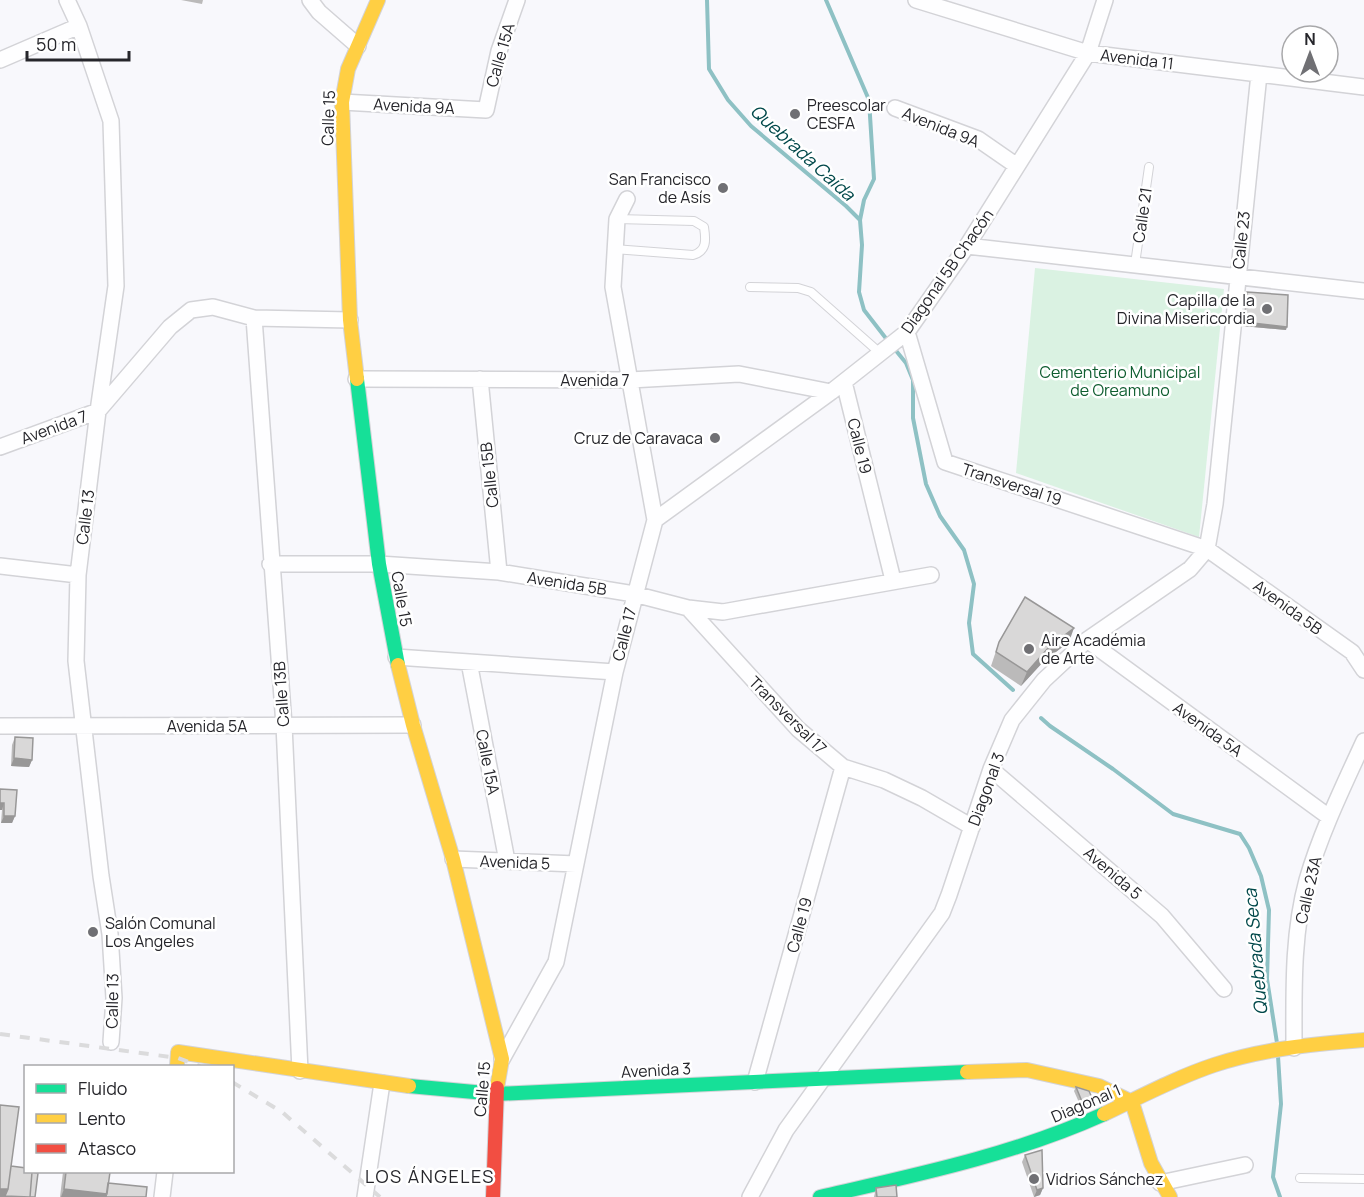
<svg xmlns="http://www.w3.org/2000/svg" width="1364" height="1197" font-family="Manrope,sans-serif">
<rect width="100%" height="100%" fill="#f8f8fc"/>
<path fill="#daf2e2" d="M1035,268l189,21 -25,248 -183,-64z"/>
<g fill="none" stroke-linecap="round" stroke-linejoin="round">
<path stroke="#8ec1c4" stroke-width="4" d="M707,0l2,69 19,31 23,26 95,80 14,14
M826,0l43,100 5,79 -10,21 -4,20 2,25 -3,47 5,18 24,31
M893,347l13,16 7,17v38l13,66 14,32 24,34 10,34 -5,39 4,31 40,36
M1041,718l9,8 63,43 60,45 67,20 9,14 12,28 8,34 -2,69 10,64
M1278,1056l3,48 -8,73 7,20"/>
<g stroke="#d3d3d7" stroke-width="10">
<path id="lane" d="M614,249l79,6c14,-4 13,-15 11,-28l-10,-6 -77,-2
M1135,264l14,-97
M750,287l48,1 13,4 69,61
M1300,1178l64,1"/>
</g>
<g stroke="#d3d3d7" stroke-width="18">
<path id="street" d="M67,0l12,26 32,95 5,165 -18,125 -20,164 -2,86 25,215 9,58 4,64 -3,44
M310,0l9,12 39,34
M916,0l172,53 276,34
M0,60l79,-34
M342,102l144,8 13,-59 18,-51
M895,108l83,31 39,27
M967,246l397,45
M254,318l30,407 16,346
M907,332l38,130 262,87 145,103 12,18
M356,379l274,1 109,-6 92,18
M480,379l19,193
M844,382l49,198
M0,447l98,-36 72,-84 21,-17 22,-3 41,11 96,2
M655,520l176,-128 76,-60 60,-86 121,-193 17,-53
M1207,549l8,-45 44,-430
M270,564h109l120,8 135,22 54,14 35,4 208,-37
M0,566l78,9
M688,608l110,121 45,38 41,13 38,18 50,29
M1087,640l242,177
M396,657l219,15
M469,662l38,199
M0,726l413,-1
M991,769l171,147 62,73
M453,859l123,5
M1294,1048c0,-55 -2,-113 13,-168 14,-48 36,-93 57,-139
M502,1059l54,-97 59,-290 40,-152 -42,-233 4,-68 10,-20
M755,1082l88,-315
M1160,1183l85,-18
M162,1197l3,-25
M365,1197l17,-114
M750,1197l36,-67 156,-217 7,-18 42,-126 21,-49 32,-40 43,-40 103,-71 17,-20"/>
</g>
<g stroke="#d3d3d7" stroke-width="16">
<path id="fast" d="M357,379l22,185 19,101
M409,1086l87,8 471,-22
M820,1197c96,-22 193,-42 284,-83"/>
</g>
<g stroke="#d3d3d7" stroke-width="16">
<path id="slow" d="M357,379l-7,-59 -8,-218 6,-33 30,-69
M398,665l15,60 40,134 49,200 -5,29
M177,1066l1,-14 231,34
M967,1072l60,-2 72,16 33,16 19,61 19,34
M1104,1114c36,-17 71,-36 110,-49 48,-16 99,-21 150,-25"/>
</g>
<g stroke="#d3d3d7" stroke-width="16">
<path id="jam" d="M493,1197l4,-109"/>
</g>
<use href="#lane" stroke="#fefeff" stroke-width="8"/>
<use href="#street" stroke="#fefeff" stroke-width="15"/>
<use href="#fast" stroke="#16e098" stroke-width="14"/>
<use href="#slow" stroke="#ffcf43" stroke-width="14"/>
<use href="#jam" stroke="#f24e42" stroke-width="14"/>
<path stroke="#dbdbdc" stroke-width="4" stroke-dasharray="10 10" stroke-linecap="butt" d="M0,1034l178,24 22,8
M232,1082l50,30 98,85"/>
</g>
<path fill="#bbbaba" d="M181,0h22l-1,4z
M1247,292l39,38 -44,-4 4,-30z
M999,642h70l-25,19 -23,25 -30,-20z
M15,737l17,23 -3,7 -18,-1 1,-21z
M0,789l15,27 -3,7h-11l1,-13z
M1076,1087l17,13 -2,3 -10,4 -7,-16z
M1025,1155l18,33 -3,7 -6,2 -12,-35z
M63,1172h47l-2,11 38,14h-86z
M876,1188l21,9h-23z"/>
<path fill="#989797" d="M1244,322l43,5 -1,3 -44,-4z
M1074,628l-5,14 -25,19 -23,25 6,-14 22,-25z
M14,758l18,2 -3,7 -18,-1z
M0,803h4l-2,7h-2z
M4,816h11l-3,7h-11z
M1093,1100l-2,3 -10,4 2,-3z
M1043,1188l-3,7 -6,2 3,-7z
M0,1189h8l2,8h-10z
M64,1189l43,5 -1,3h-45z"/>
<path fill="#d9d8d8" stroke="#989797" stroke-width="1.5" d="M1247,292l41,3 -1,32 -43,-5z
M1025,597l49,31 -25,19 -22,25 -31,-20 3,-10z
M15,737l18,1 -1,22 -18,-2z
M0,789l17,1 -2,26h-11v-13h-4z
M1076,1087l13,4 4,9 -10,4z
M0,1105l19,2 -11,82h-8z
M1042,1150l1,38 -6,2 -12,-35z
M11,1166l15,2v4h6l-2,25 -25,-1 3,-7z
M32,1172l6,1 -3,24h-5z
M66,1172h44l-3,22 -43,-5z
M108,1183l39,4 -1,10h-40z
M896,1185l1,12h-20l-1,-9z"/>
<g fill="#707074" stroke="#fff" stroke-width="2">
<circle cx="795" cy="114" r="6"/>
<circle cx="723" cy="188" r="6"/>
<circle cx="1267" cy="309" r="6"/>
<circle cx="715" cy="438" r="6"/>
<circle cx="1029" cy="649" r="6"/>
<circle cx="93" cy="932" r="6"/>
<circle cx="1034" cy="1179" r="6"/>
</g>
<g text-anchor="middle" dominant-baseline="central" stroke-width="5" stroke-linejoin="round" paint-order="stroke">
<g font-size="16" fill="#26262b" stroke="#fff">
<text transform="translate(500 55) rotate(-74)">Calle 15A</text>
<text transform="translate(1137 59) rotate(7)">Avenida 11</text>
<text transform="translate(414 106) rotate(3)">Avenida 9A</text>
<text transform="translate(328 118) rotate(-88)">Calle 15</text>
<text transform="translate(941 127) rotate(22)">Avenida 9A</text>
<text transform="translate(1142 215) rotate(-82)">Calle 21</text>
<text transform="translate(1241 240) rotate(-84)">Calle 23</text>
<text transform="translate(947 271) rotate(-55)">Diagonal 5B Chacón</text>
<text x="595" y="380">Avenida 7</text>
<text transform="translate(54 427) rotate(-20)">Avenida 7</text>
<text transform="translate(860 446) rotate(76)">Calle 19</text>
<text transform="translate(489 475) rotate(-96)">Calle 15B</text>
<text transform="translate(1012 484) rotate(18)">Transversal 19</text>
<text transform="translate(85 517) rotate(-83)">Calle 13</text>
<text transform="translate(567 583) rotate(9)">Avenida 5B</text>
<text transform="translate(402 599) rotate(80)">Calle 15</text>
<text transform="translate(1288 607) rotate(36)">Avenida 5B</text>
<text transform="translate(624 634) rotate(-76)">Calle 17</text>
<text transform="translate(281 694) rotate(-94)">Calle 13B</text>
<text transform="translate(788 715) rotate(45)">Transversal 17</text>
<text x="207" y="726">Avenida 5A</text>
<text transform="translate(1208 729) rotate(36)">Avenida 5A</text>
<text transform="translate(488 762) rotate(79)">Calle 15A</text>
<text transform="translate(986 789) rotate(-70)">Diagonal 3</text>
<text transform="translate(515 862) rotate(2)">Avenida 5</text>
<text transform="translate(1113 873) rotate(41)">Avenida 5</text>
<text transform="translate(1308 890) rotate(-77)">Calle 23A</text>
<text transform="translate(799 925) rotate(-75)">Calle 19</text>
<text transform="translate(112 1001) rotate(-89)">Calle 13</text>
<text transform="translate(656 1070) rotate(-3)">Avenida 3</text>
<text transform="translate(482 1089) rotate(-85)">Calle 15</text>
<text transform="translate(1086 1103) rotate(-23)">Diagonal 1</text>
</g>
<g font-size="16" fill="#26262b" stroke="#fff" text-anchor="start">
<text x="807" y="105">Preescolar<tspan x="807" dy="18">CESFA</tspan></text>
<text x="711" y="179" text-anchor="end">San Francisco<tspan x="711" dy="18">de Asís</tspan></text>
<text x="1255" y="300" text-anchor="end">Capilla de la<tspan x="1255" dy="18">Divina Misericordia</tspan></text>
<text x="703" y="438" text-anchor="end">Cruz de Caravaca</text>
<text x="1041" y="640">Aire Académia<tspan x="1041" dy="18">de Arte</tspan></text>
<text x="105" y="923">Salón Comunal<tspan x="105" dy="18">Los Angeles</tspan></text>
<text x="1046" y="1179">Vidrios Sánchez</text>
</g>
<g font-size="16" fill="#105e31" stroke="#fff">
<text x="1120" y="372">Cementerio Municipal<tspan x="1120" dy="18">de Oreamuno</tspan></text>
</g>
<g font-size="18" font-style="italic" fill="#01484a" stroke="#fff">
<text transform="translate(803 152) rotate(42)">Quebrada Caída</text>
<text transform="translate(1255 952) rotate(-95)">Quebrada Seca</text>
</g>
<g font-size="18" letter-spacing="1.5" fill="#26262b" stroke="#fff">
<text x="430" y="1176">LOS ÁNGELES</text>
</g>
</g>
<rect x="24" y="1065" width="210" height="108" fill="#ffffff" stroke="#a8a8aa" stroke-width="1.5"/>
<rect x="36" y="1084" width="30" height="9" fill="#16e098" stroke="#a8a8aa" stroke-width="1.5"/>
<text x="78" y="1095" font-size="18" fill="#26262b">Fluido</text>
<rect x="36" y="1114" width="30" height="9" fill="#ffcf43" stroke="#a8a8aa" stroke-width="1.5"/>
<text x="78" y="1125" font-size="18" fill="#26262b">Lento</text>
<rect x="36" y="1144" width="30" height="9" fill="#f24e42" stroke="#a8a8aa" stroke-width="1.5"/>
<text x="78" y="1155" font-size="18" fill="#26262b">Atasco</text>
<g transform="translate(1310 54)"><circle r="28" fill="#ffffff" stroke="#a8a8aa" stroke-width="1.5"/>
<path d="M0-4.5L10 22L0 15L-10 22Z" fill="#707074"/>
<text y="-9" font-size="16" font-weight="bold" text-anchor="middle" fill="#26262b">N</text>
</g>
<path d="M27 51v9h102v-9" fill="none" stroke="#26262b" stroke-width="3"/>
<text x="36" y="51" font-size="18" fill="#26262b" stroke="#ffffff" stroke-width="4.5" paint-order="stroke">50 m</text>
</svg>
